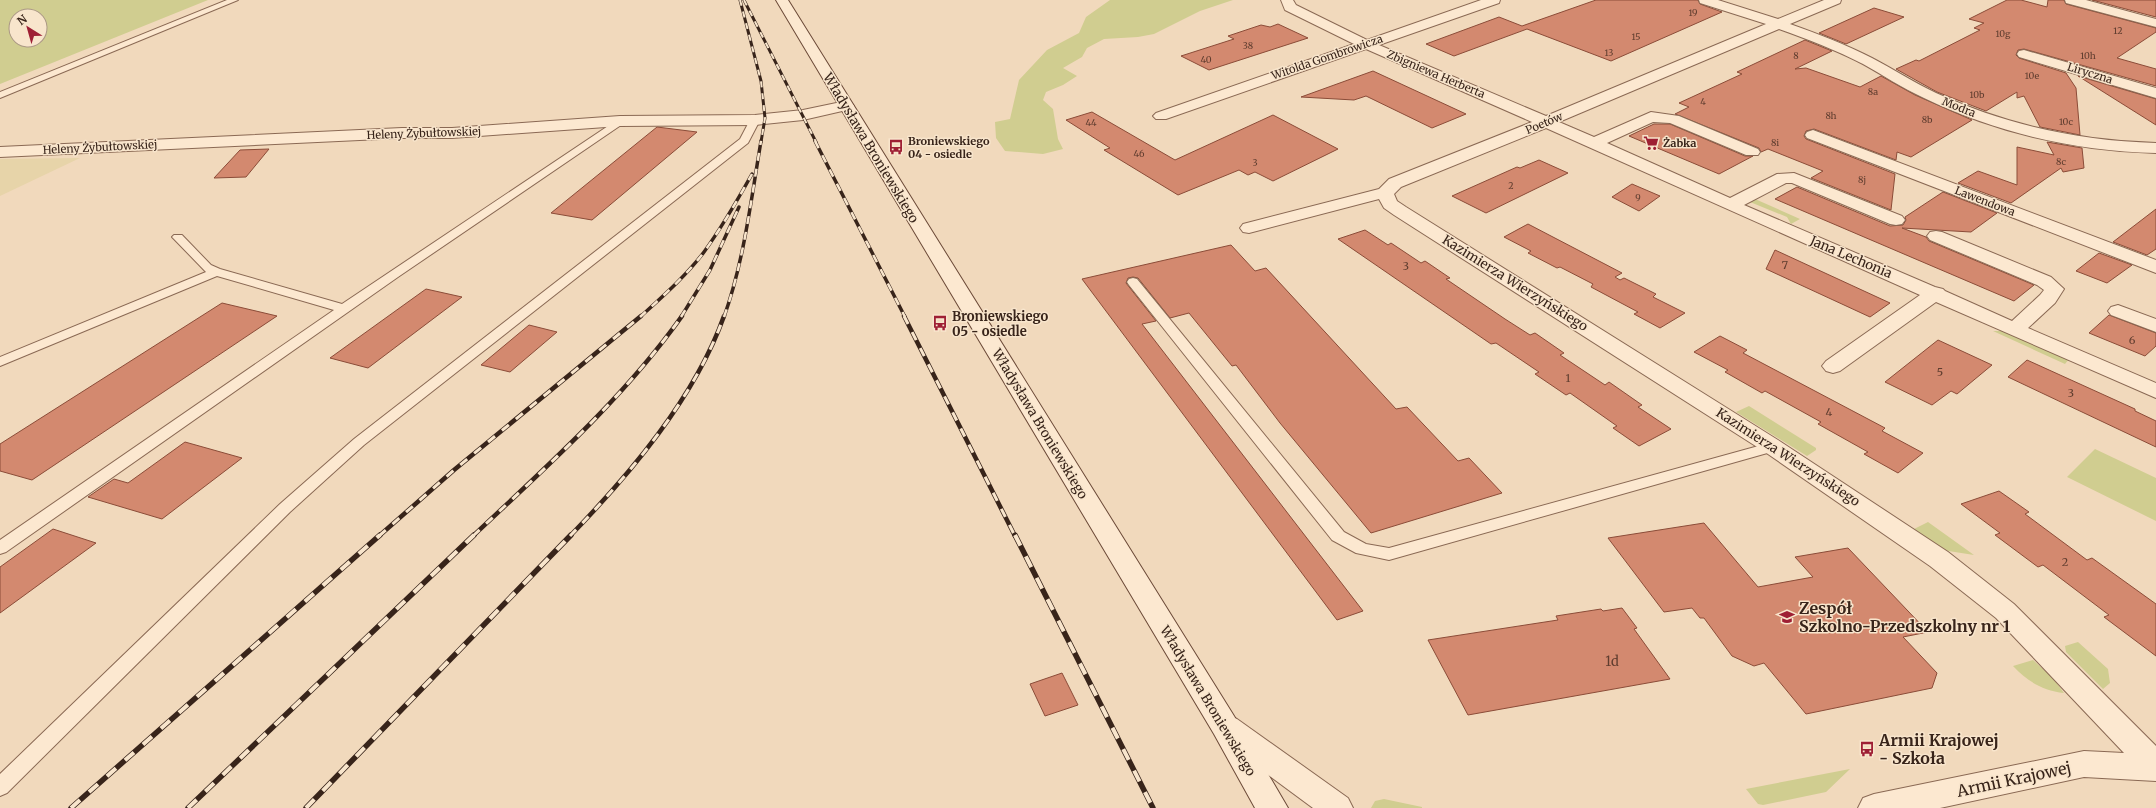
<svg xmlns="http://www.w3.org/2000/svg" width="2156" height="808" font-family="Merriweather,serif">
<rect width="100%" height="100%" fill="#f1d9bc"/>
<path fill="#e7d4a9" d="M80,158l-80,38v-37z"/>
<path fill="#d0cd90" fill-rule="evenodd" d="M0,0h208l-208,84zM16,16h24v24h-24z
M1110,0h123l-33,11 -46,23 -16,3 -34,2 -17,9 -5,9 -19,11 14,8 -14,9 -17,7 -3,8 10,9 5,30 5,10 -20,5 -38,-3 -9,-13 -1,-16 15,-3 9,-39 28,-30 32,-17 7,-16z
M1755,199l45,20 -9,5 -4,-7 -37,-15z
M1993,331h13l63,28 -4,5z
M1749,406l67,42v2l-9,6 -71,-44z
M2095,449l61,29v43l-89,-44z
M1928,522l46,33 -32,-5 -28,-21z
M2078,642l30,27 2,14 -7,6 -37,-37 -1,-6z
M2033,660l20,18 11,15c-22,-3 -36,-11 -51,-27z
M1850,769l-24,23 -63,13 -5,-1 -12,-15z
M1384,799l38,8v1h-51l4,-7z"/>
<path fill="#d3896f" stroke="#8b4c38" d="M1596,0h102l2,4 22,8 -111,49 -84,-32 -73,27 -28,-12 73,-27 23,9z
M2007,0h14l26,7 1,-7h16l2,4 90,24v4l-39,26 39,11v17l-132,-37 -6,1 -2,5 3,3 47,15 10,15 4,47 -40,-8 -16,-31 -7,2v-6l-31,19 -49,-19 -41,-23 20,-9 3,1 61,-31 -6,-2 10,-5 -15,-4z
M2092,0h64v17z
M1874,8l30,9 -58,27 -27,-11z
M1278,24l30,14 -99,32 -28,-14 53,-17 -6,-3 33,-11 9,2z
M1805,40l27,11 -37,18 11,-1 54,19 21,-11 34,19 57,25 -61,37 -14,-5 -1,8 -82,-31 -8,2 -2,5 2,3 89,35 -4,36 -80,-32 12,-7 -55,-22 -7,3 -2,-4 -84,-34 14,-7 -10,-4 63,-29 -5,-2z
M1373,71l93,43 -34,14 -66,-32 -12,4 -53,-3z
M2078,76l78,23v26z
M1092,112l83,48 98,-45 65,34 -65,32 -18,-9 -7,3 -9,-5 -61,25 -74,-45 6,-2 -44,-28z
M1654,124h16l75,32h8l-34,18 -90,-38z
M657,127l40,5 -105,88 -41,-7z
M2047,142l35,6 2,20 -21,4 -2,-4 -50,35 -53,-20 20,-12 39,14v-38l37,8z
M269,149l-23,28 -32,1 26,-28z
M1539,160l29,13 -82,40 -34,-17 65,-29 3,1z
M1632,184l28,12 -21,15 -27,-14z
M1797,187l93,39 13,-1 3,-5 -1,-3 38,-25 54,21 -26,19 -69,-4 24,9 3,4 105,44 -20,16 -239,-102z
M2156,209v40l-9,6 -34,-13z
M1528,224l94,49 -7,4 5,3 4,-2 32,16 -3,3 32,16 -25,15 -26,-14 4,-2 -47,-25 2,-3 -33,-17 -3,1 -29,-15 3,-2 -27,-14z
M1365,230l23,15 3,-2 30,20 4,-2 25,17 -4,1 59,40 25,16 5,-2 29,20 -4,2 45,30 4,-3 33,23 -4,2 33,22 -32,17 -26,-18 4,-2 -47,-33 -4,2 -31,-21 4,-2 -43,-29 -5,1 -153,-105z
M1231,245l24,26 11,-3 130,141 11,-2 51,54 11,-3 33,35 -131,40 -91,-110 -44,-58 -4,1 -43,-53 -19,5 -32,-40 -5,-1 -5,1 -2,5 30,38 -14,3 221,287 -26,9 -255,-341z
M1775,250l115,53 -20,14 -104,-48z
M2099,253l33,12 -25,18 -31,-12z
M426,289l36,8 -94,71 -38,-10z
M222,303l55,13 -245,164 -32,-9v-27z
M2109,315l47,18v13l-11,10 -56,-23z
M529,325l28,7 -47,40 -29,-7z
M1720,336l27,14 -4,3 142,75 -3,3 41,22 -25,20 -34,-19 4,-2 -50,-28 3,-2 -56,-31 -3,2 -37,-21 3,-2 -34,-18z
M1938,340l54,25 -35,29 -6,-3 -19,14 -47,-23z
M2027,360l108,49v2l21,10v26l-148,-70z
M185,442l57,16 -80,61 -74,-22 26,-18 14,4z
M1999,491l30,21 -4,2 62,46 5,-2 64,46v52l-52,-39 5,-2 -66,-50 -5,2 -43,-32 5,-2 -39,-29z
M1704,523l54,64 55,-10 -18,-20 53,-9 80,84 -25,5 34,36 -5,15 -126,26 -42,-51 -10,3 -22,-10 -28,-38h-4l-8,-10 -28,4 -56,-74z
M53,529l43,14 -96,70v-46z
M1622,608l15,20 -3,1 36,50 -202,36 -40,-75 130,-20 -2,-4 45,-7 2,2z
M1062,673l16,32 -33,11 -15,-32z"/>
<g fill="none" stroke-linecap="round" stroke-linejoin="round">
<g stroke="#8a6954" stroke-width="2">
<path id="lane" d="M227,0h11l-238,98v-6z
M755,117l5,3 -12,23 -384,302 -74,67 -283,281 -7,3v-22l280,-270 74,-65 386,-300 10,-19z
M620,118l5,3 -1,2 -226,154 -392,275 -6,2v-14l334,-230 -117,-34 -217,90v-9l206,-85 -32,-33 -2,-2 2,-2h8l29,30 9,4 122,35z
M1133,278l4,1 207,253 22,12 23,4 384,-106 5,2 2,3 -2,3 -389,110 -33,-7 -24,-13 -203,-255 -2,-3 2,-3z"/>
</g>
<g stroke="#8a6954" stroke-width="2">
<path id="street" d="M1281,0h12l3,5 71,35 114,-40h19l-1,3 -120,42 167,71 220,-92 -66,-21 -1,-3h19l60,19 46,-19h17l-1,3 -50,21c28,10 55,20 82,34 21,11 41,24 64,35 70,32 143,48 220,50v10c-81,-2 -159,-20 -232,-55 -22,-10 -41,-23 -61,-34 -27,-14 -56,-25 -84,-35l-220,93 35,15 57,-25 28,4 79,33 2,3 -2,3h-12l-76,-32 -17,-1 -46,21 123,55 47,-24 17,-1 108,43 3,4 -3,4 -6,1 -6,-1 -98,-41h-6l-42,22 191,82 8,2 2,2 67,30 28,-26 4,-5 -7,-5 -107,-45 -3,-4 3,-4 6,-1 6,1 109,45 13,12 -9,14 -27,25 128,55v15l-220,-96 -96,69 -7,2 -7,-2 -4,-5 4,-5 94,-66 -374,-167 -145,59 -7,7 3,7 9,6 375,235 167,110 66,52 142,142v35l-72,-4 -144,31h-82l5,-10 11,-4 210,-43 40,2 -128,-135 -66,-52 -165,-114 -371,-237 -10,-7 -5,-9 -130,34 -6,-1 -3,-4 3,-4 136,-35 10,-10 143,-57 -166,-73 -200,70h-10l-3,-3 3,-3 198,-69 -69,-34z
M2065,0h21l70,19v8l-90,-24z
M2024,50l132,38v10l-137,-41 -2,-3 2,-3z
M846,101l5,2 3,3 -3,3 -48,11 -48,5 -135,1 -168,12h-50l-402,19v-10l402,-19h50l168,-12 135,-1 48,-5z
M1813,130l343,130v13l-349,-135 -2,-3 2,-3z
M2118,305l38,14v13l-45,-17 -3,-4 3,-4z
M1227,715l10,4 111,79 5,10h-40l-96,-71 -5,-9 5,-9z"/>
</g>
<g stroke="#6c4a38" stroke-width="2">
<path id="secondary" d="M776,0h12l446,716 54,92h-33l-41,-74z"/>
</g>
<use href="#lane" fill="#fce8d0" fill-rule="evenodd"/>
<use href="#street" fill="#fce8d0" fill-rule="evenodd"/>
<use href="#secondary" fill="#fce8d0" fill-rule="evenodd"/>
<g stroke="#38241a" stroke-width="3">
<path id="rail-far3" d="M740,0l21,81 4,37 -4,24
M744,0l72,142"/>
</g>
<g stroke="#38241a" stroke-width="3.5">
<path id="rail-far2" d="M815,141l90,176
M640,317c22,-20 46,-41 64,-65 18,-25 33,-51 48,-78
M681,317l29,-47 29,-63
M724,317c20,-56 27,-117 37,-176"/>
</g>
<g stroke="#38241a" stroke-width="4.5">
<path id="rail-far1" d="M904,316l111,220
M379,536l75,-66 187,-154
M473,536c73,-69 150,-137 209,-220
M570,536c59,-61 125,-138 154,-220"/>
</g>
<g stroke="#38241a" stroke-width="5.5">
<path id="rail" d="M1015,535l138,273
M71,808l309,-273
M188,808l286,-273
M306,808l265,-273"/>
</g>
<use href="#rail-far3" stroke="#f8e5cc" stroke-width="2" stroke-dasharray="6" stroke-linecap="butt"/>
<use href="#rail-far2" stroke="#f8e5cc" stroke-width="2.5" stroke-dasharray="8" stroke-linecap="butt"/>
<use href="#rail-far1" stroke="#f8e5cc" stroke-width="3" stroke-dasharray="9" stroke-linecap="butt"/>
<use href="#rail" stroke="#f8e5cc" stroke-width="4" stroke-dasharray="12" stroke-linecap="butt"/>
</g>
<defs>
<g id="supermarket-bare" transform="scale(1.2)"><path d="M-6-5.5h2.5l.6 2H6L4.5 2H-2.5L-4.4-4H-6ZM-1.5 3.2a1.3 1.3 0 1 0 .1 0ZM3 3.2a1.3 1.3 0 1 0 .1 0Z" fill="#9e1f34" stroke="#f8e5cc" stroke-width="2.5" paint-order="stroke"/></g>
<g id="bus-bare" transform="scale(1.2)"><path d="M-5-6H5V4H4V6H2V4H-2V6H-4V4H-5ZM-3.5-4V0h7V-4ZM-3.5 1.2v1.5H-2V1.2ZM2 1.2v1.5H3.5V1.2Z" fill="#9e1f34" stroke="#f8e5cc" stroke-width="2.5" paint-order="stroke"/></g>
<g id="school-bare" transform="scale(1.2)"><path d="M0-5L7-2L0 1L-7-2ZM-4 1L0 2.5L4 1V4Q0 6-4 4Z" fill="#9e1f34" stroke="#f8e5cc" stroke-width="2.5" paint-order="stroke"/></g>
</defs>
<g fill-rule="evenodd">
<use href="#supermarket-bare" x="1651" y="143"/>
<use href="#bus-bare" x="896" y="147"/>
<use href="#bus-bare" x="940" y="323"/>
<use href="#school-bare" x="1787" y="617"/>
<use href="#bus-bare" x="1867" y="749"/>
</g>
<g text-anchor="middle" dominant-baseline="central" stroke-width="3" stroke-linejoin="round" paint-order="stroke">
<g font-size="9" fill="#5f3d2f">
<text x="1693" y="12">19</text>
<text x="2118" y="30">12</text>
<text x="2003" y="33">10g</text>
<text x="1636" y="36">15</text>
<text x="1248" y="45">38</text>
<text x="1609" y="52">13</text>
<text x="1796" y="55">8</text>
<text x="2088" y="55">10h</text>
<text x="1206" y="59">40</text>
<text x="2032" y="75">10e</text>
<text x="1873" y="91">8a</text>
<text x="1977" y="94">10b</text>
<text x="1703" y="101">4</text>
<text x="1831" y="115">8h</text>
<text x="1927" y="119">8b</text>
<text x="2066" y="121">10c</text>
<text x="1091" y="122">44</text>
<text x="1775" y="142">8i</text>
<text x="1139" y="153">46</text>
<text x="2061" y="161">8c</text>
<text x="1255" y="162">3</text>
<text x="1862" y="179">8j</text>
<text x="1511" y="185">2</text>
<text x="1638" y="197">9</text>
</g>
<g font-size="11" fill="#38241a" stroke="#f8e5cc">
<text transform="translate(1327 57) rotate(-19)">Witolda Gombrowicza</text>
<text transform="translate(2090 73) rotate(17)">Liryczna</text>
<text transform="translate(1436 74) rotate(23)">Zbigniewa Herberta</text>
<text transform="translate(1959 107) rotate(22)">Modra</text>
<text transform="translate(1544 123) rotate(-23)">Poetów</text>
<text transform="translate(424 133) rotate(-2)">Heleny Żybułtowskiej</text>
<text transform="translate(100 147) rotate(-3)">Heleny Żybułtowskiej</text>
<text transform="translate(1985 201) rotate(21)">Lawendowa</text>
</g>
<g font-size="11" font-weight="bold" fill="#38241a" stroke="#f8e5cc" text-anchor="start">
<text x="908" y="141">Broniewskiego<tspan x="908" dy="13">04 - osiedle</tspan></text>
<text x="1663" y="143">Żabka</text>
</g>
<g font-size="11" fill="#5f3d2f">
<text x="1785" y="265">7</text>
<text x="1406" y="266">3</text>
<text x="2132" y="340">6</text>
<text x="1940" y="372">5</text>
<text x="1568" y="378">1</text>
<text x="2071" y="393">3</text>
<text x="1829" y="412">4</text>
<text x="2065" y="562">2</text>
</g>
<g font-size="13" fill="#38241a" stroke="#f8e5cc">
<text transform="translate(871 148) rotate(59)">Władysława Broniewskiego</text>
<text transform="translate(1851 257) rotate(23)">Jana Lechonia</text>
<text transform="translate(1515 283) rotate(32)">Kazimierza Wierzyńskiego</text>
<text transform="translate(1040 424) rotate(59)">Władysława Broniewskiego</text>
<text transform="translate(1788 457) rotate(33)">Kazimierza Wierzyńskiego</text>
<text transform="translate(1208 701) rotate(59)">Władysława Broniewskiego</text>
</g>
<g font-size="13" font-weight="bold" fill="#38241a" stroke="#f8e5cc" text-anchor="start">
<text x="952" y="316">Broniewskiego<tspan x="952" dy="15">05 - osiedle</tspan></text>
</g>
<g font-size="13" fill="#5f3d2f">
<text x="1612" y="661">1d</text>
</g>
<g font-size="16" font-weight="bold" fill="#38241a" stroke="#f8e5cc" text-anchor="start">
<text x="1799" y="608">Zespół<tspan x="1799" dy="18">Szkolno-Przedszkolny nr 1</tspan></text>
<text x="1879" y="740">Armii Krajowej<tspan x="1879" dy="18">- Szkoła</tspan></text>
</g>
<g font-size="16" fill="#38241a" stroke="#f8e5cc">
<text transform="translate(2014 779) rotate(-12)">Armii Krajowej</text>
</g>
</g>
<g transform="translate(28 28) rotate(323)"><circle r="19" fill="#f8e5cc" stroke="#ab9885"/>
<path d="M0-3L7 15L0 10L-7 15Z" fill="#9e1f34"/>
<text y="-6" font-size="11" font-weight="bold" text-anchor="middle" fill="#38241a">N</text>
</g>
</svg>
